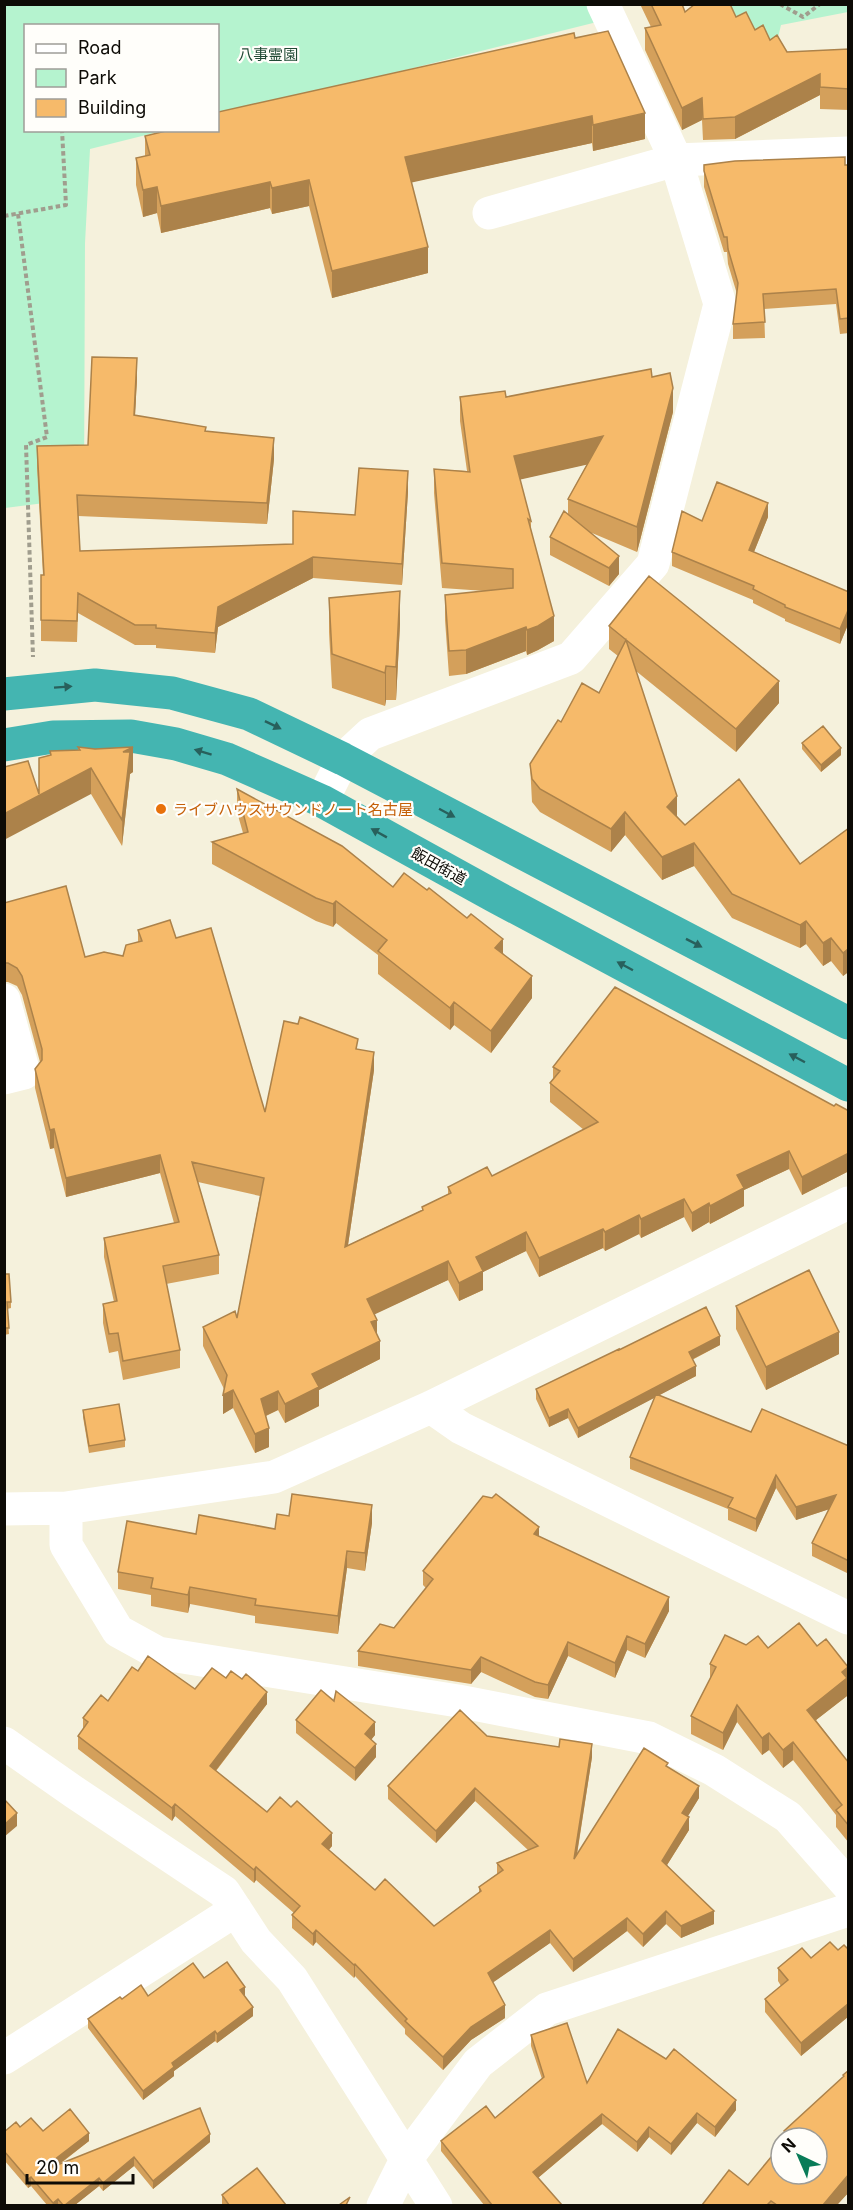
<svg xmlns="http://www.w3.org/2000/svg" width="853" height="2210" font-family="Inter,'Noto Sans JP',sans-serif">
<rect width="100%" height="100%" fill="#f5f1dc"/>
<path fill="#b5f3cf" d="M597,4l8,16 -387,97v-91h-192v104l136,1 -72,18 -5,94 -1,255 -79,10 -1,-503z
M702,5h146v7l-67,13 -5,21z"/>
<g fill="none" stroke-linecap="round" stroke-linejoin="round">
<path stroke="#a09d8e" stroke-width="4" stroke-dasharray="4.5 3" stroke-linecap="butt" d="M780,4l23,13 17,-13
M18,214l29,223 -21,8 7,212
M4,216l62,-11 -4,-75"/>
<path stroke="#fff" stroke-width="33" d="M489,213l187,-53 172,-7
M322,801l21,-42 27,-25 201,-76 82,-94 67,-260 -44,-144 -73,-156
M4,1000l20,73 -20,5
M431,1407l30,21 387,190
M66,1508v37l52,86 40,22 300,48 191,37 65,32 74,47 60,68
M4,1509l62,-1 208,-31 157,-70 417,-204
M4,1743l70,49 150,100 32,49 36,38 144,227
M4,2058l232,-148
M383,2206l24,-48 71,-95 69,-54 301,-99"/>
<path stroke="#44b5b1" stroke-width="33" d="M4,694l91,-9 77,8 77,21 94,45 505,264
M4,745l49,-8 78,-1 45,8 51,15 95,42 174,96 352,188"/>
</g>
<path fill="#d4a05b" d="M640,4h42l3,8 51,5 51,35 62,-3v61l-29,-1v-14l-85,44 -32,1 -1,-20 -20,10 -37,-80v-22l6,-1z
M575,38l70,101 -52,12 -1,-8 -181,39 17,91 -96,25 -23,-92 -37,8 -2,-6 -109,25 -4,-20 -14,4 -7,-32v-27l9,-2v-20z
M704,165h145v168l-9,1 -4,-30 -72,5 1,29 -32,1v-15l4,-30 -9,-30 -1,-12h-3l-20,-65z
M652,377l21,35 -36,140 -45,-19 27,41 -10,12 -59,-31v-18l18,-23v-15l19,-35 -67,15 11,42v10l23,110 -16,9 -11,5 -1,-4 -60,23 -17,2 -4,-56v-25l40,-4 -43,-3 -8,-95v-24l33,2 -7,-50v-24h46z
M137,378l-2,37 71,16 68,28 -7,65 -189,-8 2,35 213,-7 62,-29 53,-23 -6,93 -89,-7 -95,49 -3,26 -59,-5v-3h-21l-57,-32 -1,29 -36,-1v-66h2l-6,-108v-21l51,-1z
M768,517l-14,35 95,40v30l-9,22 -55,-23v-2l-32,-16v-3l-81,-34v-14l30,-31z
M329,598l71,26 -4,76h-10l-1,6 -53,-18 -3,-56z
M609,626l170,77 -43,49 -100,-81 41,145 8,9 115,39 49,-36v146l-2,-1 -4,3 -12,-15 -8,5 -17,-22 -6,4 -68,-30 -38,-52 -32,14 -37,-45 -14,17 -71,-40 -8,-10 -2,-38 31,-42 38,-29 19,-37 -9,-7z
M802,743l39,12 -20,17 -19,-23z
M78,747l55,25 -3,2 -8,72 -31,-52h-52l11,-39v-4l28,-1z
M237,789l156,98 110,66 29,45 -41,55 -37,-28 -4,5 -72,-56v-19l-42,-32 -3,4 -17,-6 -104,-57v-22l31,-9 -6,-21z
M4,903l81,54 38,-1 15,-14v-12l38,8 89,174 93,-63 16,21 -26,175 74,-35v-3l26,-13v-7l44,-11 92,-46 -34,-28v-19l3,-4v-12l281,39 15,5v60l-47,24 -13,-26 -45,21v16l-34,18 -1,-2 -17,10 -8,-15 -43,21 -2,-4 -34,17 -2,-3 -64,29 -13,-26 -43,21v18l-24,11 -11,-21 -74,34 6,45 -61,31v16l-34,17 -7,-13 -12,6 3,31 -14,6 -22,-45 -10,6 1,-25 -21,-43v-19l34,-9 23,-122 -62,-14 21,73v19l-53,10 14,66v18l-57,12 -5,-29 -9,2 -6,-30v-19l11,-2 -10,-45v-19l70,-15 -14,-50 -94,24 -12,-49 -4,1 -15,-61v-19l5,-7 -18,-67 -5,-9 -9,-4h-4z
M4,1274l7,28v6l-4,1 2,25 -5,1z
M736,1306l103,48 -73,36 -30,-61z
M720,1345l-28,15 4,16 -37,19 92,37 98,14v128l-37,-18v-13l17,-34 -33,11 -20,-32 -20,44 -28,-12v-11l-98,-40v-12l25,-60 -77,41 -10,-20 -19,9 -13,-28v-10l83,-39z
M83,1410l42,30v7l-36,6 -6,-36z
M289,1516l83,7 -7,48 -18,-3 -9,66 -83,-11v-7l-65,-12 -2,9 -37,-7v-11l-33,-6v-17l157,-43z
M539,1536l130,75 -24,47 -18,-8 -12,28 -47,-22 -20,43 -13,-2 -54,-25 -10,12 -113,-18v-15l36,-23 32,-40 -3,-3v-14z
M746,1645l22,3 80,36 -1,12 -31,24 33,43v80l-13,-16v-12l-43,-55 -10,8 -14,-18 -7,5 -25,-33 -14,28 -32,-16v-18l19,-37v-15z
M138,1671l57,18 31,-11 41,26 -51,67 51,41 65,34 -3,4 46,40 59,36 45,-33v-6l18,-13v-11l31,-13 -53,-49 -39,42 -48,-44v-13l99,-50 105,21 -15,98 91,-88 31,31 -12,19 2,13 -22,35 47,59 -33,14 -15,-14 -23,23 -16,-16 -54,41 -23,-29 -57,39 12,36 -34,22 -28,30 -38,-36v-5l-50,-53 -1,2 -38,-36 -3,4 -21,-18v-13l2,-2 -38,-33 -2,3 -79,-67 -3,5 -94,-72v-13l5,-7v-11l25,-17z
M296,1720l79,15 -4,5 5,17 -21,24 -59,-48z
M838,1950h11v66l-48,40 -36,-44v-13l16,-13 -3,-5v-13z
M204,1978l41,19 8,19 -36,27 -2,-2 -41,30v5l-31,24 -55,-72v-9l34,-20 26,-3z
M531,2035l56,48 149,27 -21,27 -18,-14 -26,32 -22,-18 -12,15 -35,-28 -64,54 24,27h-78l-43,-54v-10l54,-23 47,-39 -11,-33z
M849,2070v122l-12,13h-135l46,-20 69,-47h-33v-7l59,-53v-3z
M20,2127l69,14 -29,23 150,-22 -57,47 -19,-23 -31,25 -4,-5 -24,19h-28l-16,-19 -3,2 -24,-28v-28z
M222,2195l64,10h-64z"/>
<path fill="#ac824a" d="M820,74v21l-85,44v-22z
M702,98v22l-20,10v-22z
M645,113v26l-52,12v-26z
M592,116v27l-187,41v-27z
M309,180v26l-37,8v-26z
M270,182v26l-109,25v-27z
M157,187v26l-14,4v-27z
M428,247v26l-96,25v-27z
M137,358v20l-3,57v-20z
M673,388v24l-36,140v-25z
M603,436v25l-89,20v-25z
M274,438v21l-7,65v-21z
M408,471v21l-6,93v-21z
M768,503v14l-19,47v-14z
M619,556v18l-10,12v-18z
M313,557v21l-95,49 -3,26v-20l3,-26z
M400,591v33l-4,76v-33z
M849,608v14l-9,22v-15z
M554,616v25l-16,9 -11,5v-25z
M526,627v24l-60,23v-24z
M386,666v34l-1,6v-33z
M779,681v22l-43,49v-23z
M133,747v25l-3,2 -8,72 1,-94z
M841,748v7l-20,17v-7z
M91,768v26l-87,46v-26z
M677,796v23l-10,-12z
M625,812v23l-14,17v-23z
M694,843v23l-32,14v-23z
M336,901v22l-3,4v-23z
M806,921v23l-6,4v-23z
M831,938v23l-8,5v-23z
M503,939v22l-8,-13z
M847,950v23l-4,3v-23z
M532,976v22l-41,55v-22z
M454,1002v23l-4,5v-22z
M374,1052v18l-29,195v-18z
M54,1129v19l-4,1v-19z
M789,1151v18l-45,21v16l-34,18v-18l27,-31z
M849,1153v18l-47,24v-18z
M160,1155v18l-94,24v-19z
M684,1199v18l-43,21v-19z
M709,1203v19l-17,10v-19z
M639,1215v19l-34,17v-19z
M603,1229v19l-64,29v-19z
M526,1232v19l-43,21v18l-24,11v-18l17,-26z
M448,1261v19l-81,38v-19z
M377,1320v18l-6,-16z
M839,1332v22l-73,36v-23z
M720,1336v9l-31,16v-9z
M380,1341v18l-61,31v16l-34,17v-19l27,-30z
M696,1366v10l-118,62v-10z
M233,1390v18l-10,6v-19z
M278,1391v19l-17,8v-19z
M568,1409v9l-19,9v-9z
M269,1428v19l-14,6v-19z
M776,1475v13l-20,44v-13z
M836,1495v12l-40,13v-13z
M372,1505v18l-7,48v-18z
M539,1527v14l-5,-7z
M347,1551v17l-9,66v-18z
M190,1587v17l-2,9v-18z
M669,1597v14l-24,47v-14z
M627,1636v14l-12,28v-15z
M568,1642v14l-20,43v-14z
M481,1657v15l-10,12v-14z
M848,1667l-1,29 -40,31v-17l35,-38z
M267,1692v12l-57,74v-12z
M737,1705v17l-14,28v-17z
M375,1722v13l-10,12v-13z
M769,1733v17l-7,5v-17z
M793,1742v18l-10,8v-18z
M376,1744v13l-21,24v-13z
M592,1744v13l-18,115v-13z
M699,1786v12l-17,28v-13z
M475,1788v13l-39,42v-12z
M175,1804v12l-3,5v-13z
M17,1813v13l-13,11v-12z
M689,1817v13l-27,43v-12z
M332,1833v13l-10,11v-13z
M256,1867v13l-2,3v-13z
M666,1911v13l-23,23v-13z
M714,1911v13l-33,14v-12z
M627,1918v13l-54,41v-13z
M316,1930v12l-3,4v-12z
M550,1930v13l-62,43v-13z
M355,1964v12l-1,2v-13z
M245,1987v10l-5,-7z
M849,2003v13l-48,40v-13z
M505,2005v13l-34,22 -28,30v-13l28,-30z
M253,2007v9l-36,27v-9z
M215,2031v10l-41,30v5l-31,24v-9l29,-28z
M736,2100v10l-21,27v-10z
M697,2113v10l-26,32v-11z
M602,2114v10l-69,58v-10z
M649,2127v10l-12,15v-10z
M89,2133v8l-52,40v-8z
M210,2134v8l-57,47v-8z
M134,2157v9l-31,25v-8z
M849,2174v18l-12,13h-14z
M31,2177v9l-3,2v-9z
M99,2178v8l-24,19h-10z
M58,2199v6h-5v-2z"/>
<path fill="#f6ba6a" stroke="#ac824a" stroke-width="1.5" d="M651,4h31l3,8 10,-8h35l6,13 10,-5 9,18 8,-5 7,15 7,-5 10,17 62,-3v40l-29,-2v-13l-85,43 -32,2 -1,-21 -20,10 -37,-80 16,-3z
M608,31l37,82 -52,12 -1,-9 -187,41 23,90 -96,24 -23,-91 -37,8 -2,-6 -109,24 -4,-19 -14,3 -7,-32 14,-3 -5,-19 25,-6h48v-18l356,-79 1,5z
M845,157v8h4v153l-9,1 -4,-30 -73,5 2,28 -32,2 5,-41 -10,-34 -1,-12h-3l-20,-66v-6l31,-4z
M92,357l45,1 -3,57 72,12 -1,4 69,7 -7,65 -190,-8 3,56 213,-7v-33l62,4 4,-47 49,3 -6,93 -89,-7 -95,50 -3,26 -59,-5v-3h-21l-57,-32 -1,28 -36,-1v-45h3l-7,-129 51,-1z
M651,369l1,8 18,-4 3,15 -36,139 -69,-28 35,-63 -89,20 17,65 -3,-2 26,97 -16,10 -11,4 -1,-3 -60,23 -17,1 -4,-56 68,-7v-19l-71,-6 -8,-94 36,3 -10,-75 45,-6 1,6z
M717,482l51,21 -19,47 100,42v16l-9,21 -55,-22v-2l-32,-16 1,-3 -82,-34 10,-41 20,10z
M564,511l55,45 -10,12 -59,-31z
M649,576l130,105 -43,48 -127,-103z
M400,591l-4,76 -10,-1 -1,7 -53,-19 -3,-56z
M626,640l51,156 -10,11 18,18 54,-46 61,85 49,-36v123l-2,-1 -4,3 -12,-15 -8,5 -17,-22 -6,4 -68,-31 -38,-51 -32,14 -37,-45 -14,17 -71,-40 -8,-10 -2,-15 28,-44 3,2 21,-39 17,10z
M823,726l18,22 -20,17 -19,-22z
M78,747l17,2 38,-2 -10,5h7l-8,68 -31,-52 -87,46v-47l24,-6 11,33v-36l12,-3 -1,-4 30,-1z
M237,789l105,57 51,41 11,-14 23,17 2,-2 38,30 4,-4 32,25 -8,9 37,28 -41,55 -37,-29 -4,6 -72,-57 9,-11 -51,-39 -3,3 -17,-6 -104,-56 36,-10z
M66,886l19,71 19,-5 19,4 3,-11 16,-4 -4,-11 32,-10 6,18 35,-10 54,184 19,-91 14,3 2,-7 58,22 -2,10 18,3 -29,195 78,-37 -1,-3 29,-14 -3,-6 39,-20 5,9 106,-54 -48,-39 10,-12 -7,-4 62,-80 219,119 2,-2 13,7v42l-47,24 -13,-26 -52,24 7,13 -34,18 -1,-3 -17,10 -8,-14 -43,20 -2,-4 -34,17 -2,-3 -64,29 -13,-26 -50,25 7,14 -24,12 -11,-22 -81,38 10,21 -6,2 9,19 -68,33 7,13 -34,17 -7,-13 -17,8 8,29 -14,6 -22,-44 -10,5 4,-20 -24,-48 32,-16 2,7 27,-140 -72,-16 27,93 -56,11 17,84 -57,11 -5,-28 -9,1 -6,-30 14,-3 -13,-63 75,-16 -19,-67 -94,23 -12,-49 -4,1 -15,-61 7,-9v-11l-20,-73 -5,-8 -9,-5h-4v-60z
M809,1270l30,62 -73,35 -30,-61z
M4,1274h5l2,28h-4l2,26h-5z
M706,1307l14,29 -31,16 7,14 -118,62 -10,-19 -19,9 -13,-29 83,-40v1z
M656,1394l95,38 11,-23 87,37v115l-37,-18 24,-48 -40,12 -20,-32 -20,44 -28,-12 5,-9 -103,-41z
M119,1404l6,36 -36,6 -6,-36z
M292,1494l80,11 -7,48 -18,-2 -9,65 -83,-11 1,-6 -66,-12 -2,8 -37,-7 2,-10 -35,-6 9,-51 69,13 3,-19 76,14 2,-15 12,2z
M496,1494l43,33 -5,7 135,63 -24,47 -18,-8 -12,27 -47,-21 -20,43 -13,-3 -54,-25 -10,13 -113,-19 22,-27 14,4 39,-49 -10,-8 60,-75 9,2z
M799,1623l18,23 9,-7 22,28 -6,5 5,6 -40,32 42,53v63l-13,-16 6,-5 -49,-63 -10,8 -14,-17 -7,5 -25,-33 -14,28 -32,-17 25,-49 -6,-3 15,-29 21,10 12,-9 10,12z
M148,1656l47,33 17,-21 14,10 5,-7 11,8 4,-5 21,18 -57,74 57,46 13,-15 11,10 6,-6 35,32 -10,11 53,46 10,-11 49,47 47,-35 -2,-4 24,-17 -6,-7 41,-17 -63,-58 -39,43 -48,-45 72,-76 27,26 72,11 1,-8 32,5 -18,115 70,-111 24,15 -2,3 33,20 -17,27 7,4 -27,44 52,50 -33,15 -15,-15 -23,23 -16,-16 -54,41 -23,-29 -62,43 17,32 -34,22 -28,30 -38,-36 2,-2 -52,-55 -1,1 -38,-35 -3,4 -21,-19 8,-9 -44,-39 -2,3 -79,-66 -3,4 -94,-72 10,-14 -5,-4 18,-23 7,6 24,-34 6,4z
M321,1690l13,11 2,-10 39,31 -10,12 11,10 -21,24 -59,-48z
M4,1799l13,14 -13,12z
M830,1942l8,8 6,-5 5,5v53l-48,40 -36,-44 23,-19 -10,-12 24,-20 9,10z
M227,1962l18,25 -5,3 13,17 -36,27 -2,-3 -43,32 2,4 -31,24 -55,-72 32,-22 2,2 19,-14 7,11 45,-33 11,15z
M567,2023l20,60 31,-54 48,30 8,-10 62,51 -21,27 -18,-14 -26,31 -22,-17 -12,15 -35,-28 -69,58 29,33h-70l-51,-64 45,-35 9,12 49,-41 -13,-42z
M849,2070v104l-26,31h-46l-6,-4 -4,4h-65l27,-35 19,15 33,-40v29h36v-36h-31l3,-3 -5,-4 60,-55 -1,-1z
M200,2108l10,26 -57,47 -19,-24 -31,26 -4,-5 -34,27h-2l-5,-6 -5,4 -22,-26 -3,2 -24,-28v-19l12,-10 4,5 11,-9 12,13 27,-22 19,24 -52,40z
M257,2168l29,37h-57l-7,-10z
M350,2197l-4,8h-7z"/>
<defs><path id="oneway-solid" d="M-6-.8H1V-3.2L6.5 0L1 3.2V.8H-6Z" transform="scale(1.5)"/></defs>
<g fill="#28605c">
<use href="#oneway-solid" transform="translate(63 687) rotate(-4)"/>
<use href="#oneway-solid" transform="translate(273 725) rotate(26)"/>
<use href="#oneway-solid" transform="translate(203 752) rotate(-163)"/>
<use href="#oneway-solid" transform="translate(447 813) rotate(28)"/>
<use href="#oneway-solid" transform="translate(379 833) rotate(-151)"/>
<use href="#oneway-solid" transform="translate(694 943) rotate(27)"/>
<use href="#oneway-solid" transform="translate(625 966) rotate(-152)"/>
<use href="#oneway-solid" transform="translate(797 1058) rotate(-152)"/>
</g>
<circle fill="#e8710a" stroke="#fffefa" stroke-width="2" cx="161" cy="809" r="6"/>
<g text-anchor="middle" dominant-baseline="central" stroke-width="4.5" stroke-linejoin="round" paint-order="stroke">
<g font-size="15" fill="#214a35" stroke="#fffefa">
<text x="268" y="54">八事霊園</text>
</g>
<g font-size="15" fill="#c56008" stroke="#fffefa" text-anchor="start">
<text x="173" y="809">ライブハウスサウンドノート名古屋</text>
</g>
<g font-size="15" fill="#0d0b06" stroke="#fffefa">
<text transform="translate(439 866) rotate(29)">飯田街道</text>
</g>
</g>
<rect width="853" height="2210" fill="none" stroke="#0d0b06" stroke-width="12"/>
<rect x="24" y="24" width="195" height="108" fill="#fffefa" stroke="#9e9d98" stroke-width="1.5"/>
<rect x="36" y="44" width="30" height="9" fill="#ffffff" stroke="#9e9d98" stroke-width="1.5"/>
<text x="78" y="54" font-size="18" fill="#0d0b06">Road</text>
<rect x="36" y="69" width="30" height="18" fill="#b5f3cf" stroke="#9e9d98" stroke-width="1.5"/>
<text x="78" y="84" font-size="18" fill="#0d0b06">Park</text>
<rect x="36" y="99" width="30" height="18" fill="#f6ba6a" stroke="#9e9d98" stroke-width="1.5"/>
<text x="78" y="114" font-size="18" fill="#0d0b06">Building</text>
<g transform="translate(799 2156) rotate(316)"><circle r="28" fill="#fffefa" stroke="#9e9d98" stroke-width="1.5"/>
<path d="M0-4.5L10 22L0 15L-10 22Z" fill="#097c58"/>
<text y="-9" font-size="16" font-weight="bold" text-anchor="middle" fill="#0d0b06">N</text>
</g>
<path d="M27 2174v9h106v-9" fill="none" stroke="#0d0b06" stroke-width="3"/>
<text x="36" y="2174" font-size="18" fill="#0d0b06" stroke="#fffefa" stroke-width="4.5" paint-order="stroke">20 m</text>
</svg>
